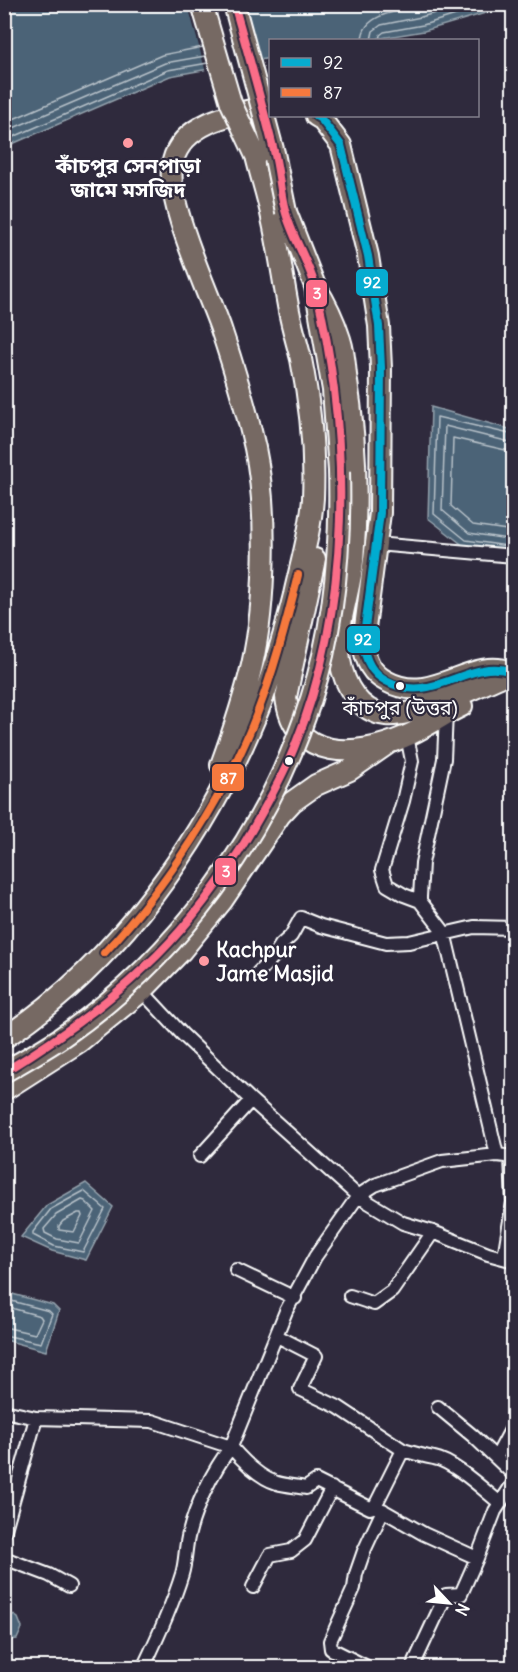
<svg xmlns="http://www.w3.org/2000/svg" width="518" height="1672" font-family="Delius,'Noto Sans Bengali',sans-serif">
<rect width="100%" height="100%" fill="#2f2a3d"/>
<filter id="ink" filterUnits="userSpaceOnUse"><feTurbulence type="fractalNoise" baseFrequency=".0167" numOctaves="2"/><feDisplacementMap in="SourceGraphic" scale="12" xChannelSelector="R" yChannelSelector="G"/><feConvolveMatrix kernelMatrix="1 2 1 2 8 2 1 2 1" color-interpolation-filters="sRGB"/></filter>
<g filter="url(#ink)">
<path fill="#4c6477" stroke="#94a2ad" stroke-width="1.5" d="M5,5h508l-89,26 -55,9h-99v18l-100,18 -165,71z
M431,407l82,23v123l-49,-7 -36,-28z
M86,1183l27,24 -27,53 -34,-9 -31,-14 26,-32z
M5,1292l48,13 6,6 -13,40 -41,-11z
M5,1609l13,9 4,10 -5,11 -7,1 -5,9z"/>
<path fill="#2f2a3d" d="M188,5h58l16,58 -56,10z"/>
<g fill="none" stroke-linecap="round" stroke-linejoin="round">
<path stroke="#b7c1c9" stroke-width="1.5" d="M362,40c1,-31 48,-29 72,-36
M371,40l2,-9 8,-6 40,-8 45,-13
M379,40l1,-5 4,-3 39,-7 69,-21
M4,123l158,-68 41,-8
M4,132l161,-69 40,-7
M4,141l164,-71 40,-7
M514,435l-77,-18 -3,97 32,26 48,7
M514,443l-69,-17 -3,84 27,23 45,7
M514,452l-61,-14 -2,68 22,19 41,6
M84,1191l21,18 -22,43 -29,-6 -21,-11v-3l18,-23z
M82,1200l3,1 10,10 -16,32 -22,-4 -12,-6 -1,-4 12,-14z
M78,1213h3l1,3 -8,16 -15,-2v-4l4,-5z
M4,1299l45,12 3,3 -11,29 -37,-8
M4,1306l36,10 2,3 -7,15 -31,-7"/>
<g stroke="#fff" stroke-width="16">
<path id="minor" d="M376,544l138,12
M446,713l-2,46 -22,104 -2,34v4l24,31 53,223
M407,736l5,25 -9,40 -21,69 5,15 17,10 16,6
M257,974l17,-18 7,-11 10,-9 10,-18 20,8 65,17 23,-1 65,-15 40,1
M142,991l40,43 69,66 107,96 45,27 30,9 55,22 26,7
M200,1156l51,-56
M504,1257l9,-55 -2,-44
M236,1270l59,28
M350,1296l24,8 18,-13 41,-59
M277,1336l39,20 -16,33 38,18 65,43
M438,1407l35,29 41,39
M4,1411l32,7 116,3 79,26c12,14 29,31 46,36 10,3 20,3 29,5l10,-7 54,27 5,-2 49,28 53,24
M496,1458l18,-34
M375,1506l28,-56c10,3 21,6 31,8 19,3 50,32 66,45
M4,1533l32,-115
M4,1558l45,17 20,11
M253,1587l17,-32 21,-4 14,-11 27,-52
M143,1668c15,-31 29,-61 39,-94 4,-13 3,-27 7,-41 7,-28 24,-63 42,-86l55,-136 29,-54 43,-61 17,-11 67,-24 55,-6 17,2
M369,1668l-38,-19 -1,-8 24,-53 2,-14 8,-23 19,-41
M412,1668l34,-73 15,-1 16,-36 18,-47 19,-29"/>
</g>
<g stroke="#fff" stroke-width="24">
<path id="trunk" d="M316,116l5,3 20,26 27,111 11,70 2,42 -1,145 -17,130c2,17 8,30 23,38 47,26 83,-25 125,-9
M286,212l29,74 18,104 6,81
M315,286c11,17 19,34 25,53 4,12 5,24 6,36 10,61 12,125 7,186 -3,33 -18,66 -13,99 4,25 19,52 46,55 28,3 88,-27 116,-39
M315,559l-29,138c7,65 72,60 118,40 20,-8 38,-22 58,-31
M221,765c12,-33 23,-66 31,-100 14,-63 16,-154 3,-217 -9,-40 -21,-80 -34,-119 -13,-38 -58,-132 -48,-168 10,-40 64,-48 97,-55
M4,1038c114,-75 202,-200 253,-325 16,-38 27,-78 37,-118 7,-32 17,-65 19,-97 2,-46 -3,-94 -12,-139 -4,-16 -9,-32 -12,-48 -6,-31 -10,-62 -17,-93 -4,-21 -11,-41 -16,-62
M4,1090l75,-48 63,-51 40,-41 40,-49 58,-86 12,-13 24,-17 34,-15 39,-27"/>
</g>
<use href="#minor" stroke="#2f2a3d" stroke-width="12"/>
<use href="#trunk" stroke="#766964" stroke-width="20"/>
<g stroke="#fff" stroke-width="24" stroke-linecap="butt">
<path id="trunk-bridge" d="M202,4l29,99 25,53
M234,4l40,149 12,59
M4,1072c19,-11 37,-21 55,-33 118,-80 209,-205 252,-340 24,-74 30,-151 28,-228"/>
</g>
<use href="#trunk-bridge" stroke="#766964" stroke-width="20"/>
<g stroke="#2f2a3d" stroke-width="12">
<path id="bus-1" d="M316,116l5,3 20,26 27,111 11,70 2,42 -1,145 -17,130c2,17 8,30 23,38 47,26 83,-25 125,-9"/>
</g>
<g stroke="#2f2a3d" stroke-width="12">
<path id="bus-2" d="M104,953c62,-66 122,-157 154,-242 17,-44 29,-90 40,-136"/>
</g>
<g stroke="#2f2a3d" stroke-width="12">
<path id="bus-3" d="M4,1072c51,-31 98,-64 141,-105 37,-34 68,-75 95,-117 20,-33 40,-67 54,-102 58,-142 57,-310 22,-459 -7,-27 -24,-52 -31,-79 -5,-19 -6,-40 -11,-59 -12,-49 -26,-98 -40,-147"/>
</g>
<use href="#bus-1" stroke="#06acd0" stroke-width="8"/>
<use href="#bus-2" stroke="#f6793e" stroke-width="8"/>
<use href="#bus-3" stroke="#fb6d88" stroke-width="8"/>
</g>
</g>
<g fill="#ff9aa2" stroke="#2f2a3d" stroke-width="2">
<circle cx="128" cy="143" r="6"/>
<circle cx="204" cy="961" r="6"/>
</g>
<g fill="#fff" stroke="#2f2a3d" stroke-width="2">
<circle cx="400" cy="686" r="5"/>
<circle cx="289" cy="761" r="5"/>
</g>
<g text-anchor="middle" dominant-baseline="central" stroke-width="4.5" stroke-linejoin="round" paint-order="stroke">
<g font-size="20" fill="#fff" stroke="#2f2a3d">
<text x="400" y="707">কাঁচপুর (উত্তর)</text>
</g>
<g font-size="21" font-weight="bold" fill="#fff" stroke="#2f2a3d">
<text x="128" y="165">কাঁচপুর সেনপাড়া<tspan x="128" dy="24">জামে মসজিদ</tspan></text>
<text x="216" y="949" text-anchor="start">Kachpur<tspan x="216" dy="24">Jame Masjid</tspan></text>
</g>
</g>
<g stroke="#2f2a3d" stroke-width="2">
<rect x="355" y="268" width="34" height="29" rx="6" fill="#06acd0"/>
<rect x="305" y="279" width="23" height="29" rx="6" fill="#fb6d88"/>
<rect x="346" y="625" width="35" height="29" rx="6" fill="#06acd0"/>
<rect x="211" y="763" width="34" height="29" rx="6" fill="#f6793e"/>
<rect x="214" y="857" width="23" height="29" rx="6" fill="#fb6d88"/>
</g>
<g font-size="16" text-anchor="middle" font-weight="bold" fill="#fff">
<text x="372" y="288">92</text>
<text x="317" y="299">3</text>
<text x="363" y="645">92</text>
<text x="228" y="784">87</text>
<text x="226" y="877">3</text>
</g>
<rect width="518" height="1672" fill="none" stroke="#2f2a3d" stroke-width="24"/>
<rect x="12" y="12" width="494" height="1648" fill="none" stroke="#fff" stroke-width="2" filter="url(#ink)"/>
<rect x="269" y="39" width="210" height="78" fill="#2f2a3d" stroke="#827f8b" stroke-width="1.5"/>
<rect x="281" y="58" width="30" height="9" fill="#06acd0" stroke="#827f8b" stroke-width="1.5"/>
<text x="323" y="69" font-size="18" fill="#ffffff">92</text>
<rect x="281" y="88" width="30" height="9" fill="#f6793e" stroke="#827f8b" stroke-width="1.5"/>
<text x="323" y="99" font-size="18" fill="#ffffff">87</text>
<g transform="translate(449 1603) rotate(116)" stroke="#2f2a3d" stroke-width="4.5" paint-order="stroke">
<path d="M0-4.5L10 22L0 15L-10 22Z" fill="#ffffff"/>
<text y="-9" font-size="16" font-weight="bold" text-anchor="middle" fill="#ffffff">N</text>
</g>
</svg>
